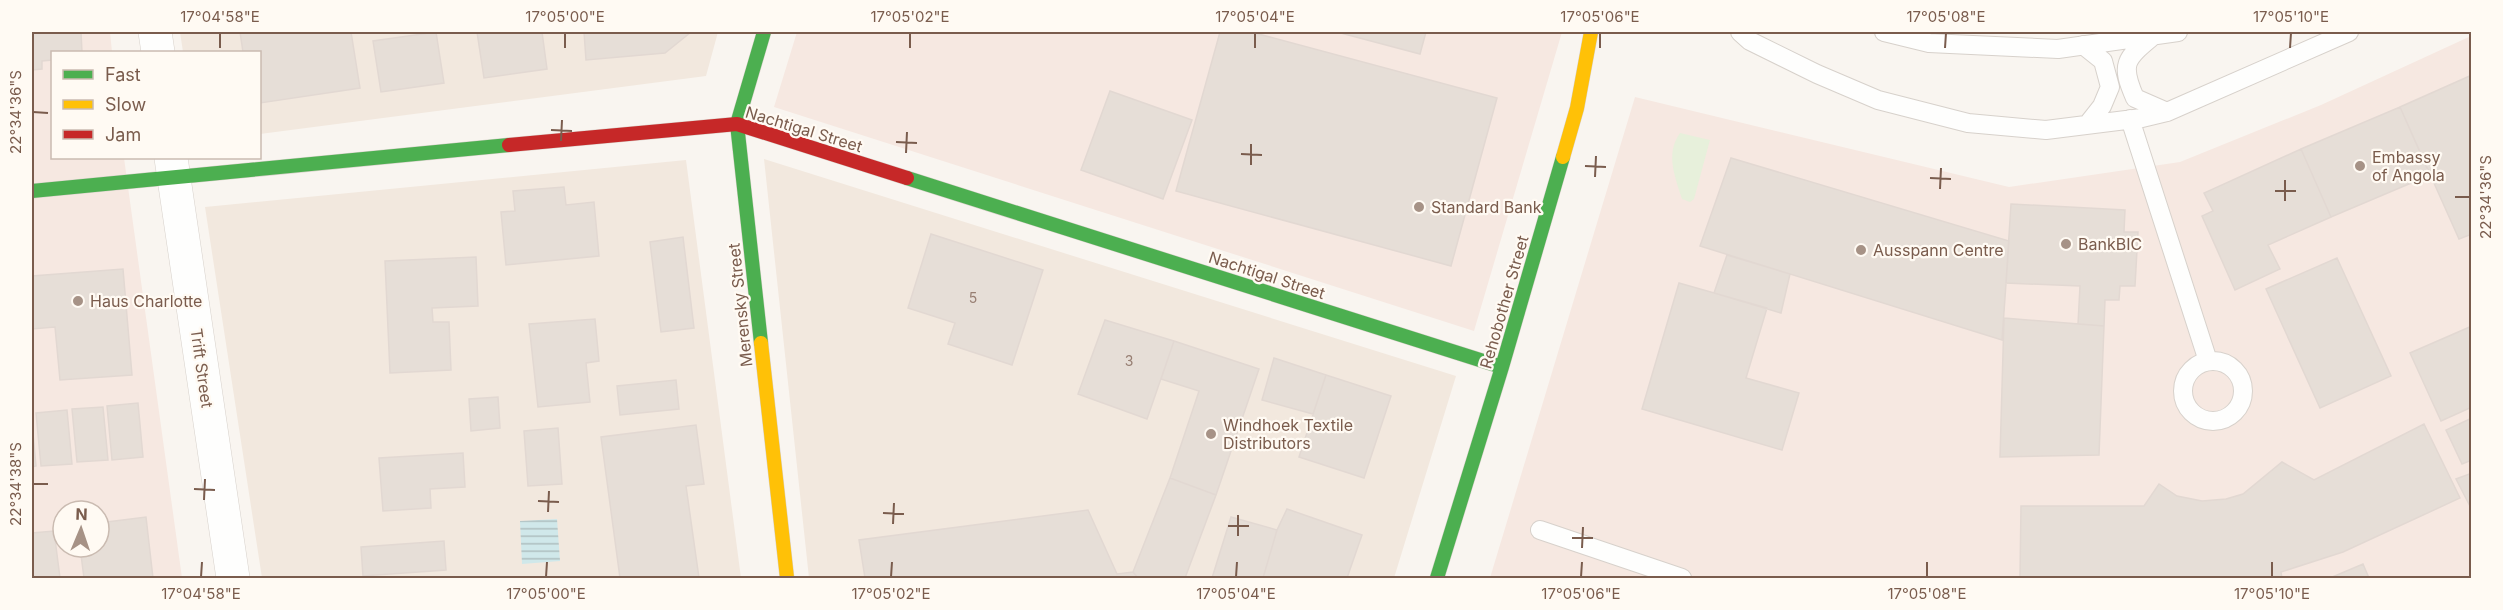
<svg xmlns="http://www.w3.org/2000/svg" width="2503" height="610" font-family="Inter,sans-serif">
<defs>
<pattern id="water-rules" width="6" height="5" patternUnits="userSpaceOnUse" patternTransform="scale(1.5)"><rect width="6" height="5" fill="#d0e8ea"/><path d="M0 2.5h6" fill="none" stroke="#aebfc0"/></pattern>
</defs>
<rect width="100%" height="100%" fill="#f9f5f0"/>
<path fill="#f2e8de" d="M180,32h538l-12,44 -446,58v-82h-77z
M764,159l692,217 -62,202h-585z
M686,160l55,418h-479l-57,-371z"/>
<path fill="#f6e8e1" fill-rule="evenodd" d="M32,32h78l2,20h-60v106h72l58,420h-150zM63,511h36v36h-36z
M797,32h765l-88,299 -700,-224z
M2471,36v542h-981l145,-481 374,90 171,-25 141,-57z"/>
<path fill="#e7f0db" d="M1680,133l30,7 -16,59 -4,3 -8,-3c-7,-23 -17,-45 -2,-66z"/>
<path fill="url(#water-rules)" d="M557,519l3,42 -38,3 -2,-43z"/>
<path fill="#e6ded7" stroke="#e2d8d2" stroke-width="1.5" d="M32,32h49l1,20h-30v8l-10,1v8l-10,1z
M240,32h111l9,56 -100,15v-51h-17z
M436,32l8,51 -63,9 -8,-51z
M477,32h65l5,37 -63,9z
M584,32h107l-26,21 -79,7z
M1220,32h31l246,66 -46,168 -275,-75z
M1337,32h89l-6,22z
M2472,75v159l-13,5 -59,-132z
M1110,91l82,29 -29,79 -82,-29z
M2400,107l30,68 -99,42 -30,-68z
M2301,149l30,68 -63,28 12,24 -45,21 -33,-74 11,-5 -9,-18z
M1731,158l278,83 -7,99 -302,-94z
M564,187l2,18 28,-3 5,54 -93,9 -5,-53 14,-1 -2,-20z
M2011,204l114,6 -1,22h14l-3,54h-15l-1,14h-14l-1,26 -26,-2 2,-38 -74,-3z
M931,234l112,36 -31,95 -64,-21 7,-21 -47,-15z
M683,237l11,91 -33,4 -11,-90z
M1727,255l63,19 -9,39 -67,-20z
M476,257l2,49 -46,2 1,14h16l2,48 -61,3 -5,-112z
M2337,258l54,118 -71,32 -54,-119z
M123,269l9,106 -72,5 -5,-53 -23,2v-53z
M1679,283l88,25 -21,70 53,15 -17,57 -140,-41z
M2004,318l100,8 -5,129 -99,2z
M595,319l4,42 -13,2 4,39 -52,5 -9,-83z
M1105,320l69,21 -27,78 -69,-25z
M2472,326v81l-31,14 -31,-68z
M1174,341l85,28 -43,126 -46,-17 29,-87 -38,-12z
M1274,358l52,17 -13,39 -51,-14z
M1326,375l65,21 -27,82 -65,-21z
M676,380l3,29 -59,6 -3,-29z
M498,397l2,31 -29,3 -2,-32z
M138,403l5,54 -31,3 -5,-54z
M103,407l5,53 -31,2 -5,-53z
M67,410l5,54 -31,2 -5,-53z
M2472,418v42l-10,4 -16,-34z
M32,423l4,43 -4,1z
M2424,424l36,74 -117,54 -62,20 1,6h-262l1,-72h123l15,-22 18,12 25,5 24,-2 17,-5 39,-32 32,18z
M696,425l8,59 -18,2 13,92h-79l-19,-141z
M558,428l4,56 -34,2 -4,-55z
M463,453l2,34 -35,2 1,19 -48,3 -4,-53z
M2472,473v37l-16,-31z
M1170,478l46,17 -31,83h-47l-5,-6z
M1287,509l75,26 -15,43h-84l14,-48z
M1088,510l29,64 16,-2 5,6h-273l-6,-38z
M146,517l7,61h-69l-4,-31h19v-24z
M1231,517l46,13 -14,48h-51z
M54,531l6,47h-28v-45z
M444,541l2,29 -83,6 -2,-29z
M2363,564l6,14h-39z"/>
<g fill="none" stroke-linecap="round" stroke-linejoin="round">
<g stroke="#d7d1cb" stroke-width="20">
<path id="lane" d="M1740,32l10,9 67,33 61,26 90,23 78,7 96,-12 25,-6 182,-80
M1884,32l45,11 129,6 120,-17
M2153,36c-28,23 -33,28 -18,62l32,14
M2083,45l20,16 7,26 -8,19 -15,19
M2130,119l78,242
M2183 391a30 30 0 1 1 60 0a30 30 0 1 1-60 0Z
M1540,530l142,48"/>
</g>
<g stroke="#d7d1cb" stroke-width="34">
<path id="street" d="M155,32l3,20
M171,158l62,420"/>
</g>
<g stroke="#d9d2cb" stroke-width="15">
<path id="fast" d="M907,178l595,189
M32,191l477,-46
M761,343l-24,-219 27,-92
M1437,578l65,-211 61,-210"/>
</g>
<g stroke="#d9d2cb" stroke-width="15">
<path id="slow" d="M1563,157l14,-49 14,-76
M761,343l26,235"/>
</g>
<g stroke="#d9d2cb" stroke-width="15">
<path id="jam" d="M509,145l228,-21 170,54"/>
</g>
<use href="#lane" stroke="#fefefd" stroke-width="18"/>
<use href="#street" stroke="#fefefd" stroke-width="33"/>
<use href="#fast" stroke="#4caf50" stroke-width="14"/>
<use href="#slow" stroke="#ffc107" stroke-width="14"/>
<use href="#jam" stroke="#c62828" stroke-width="14"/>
</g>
<path fill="none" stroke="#7a5c4d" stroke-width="2" d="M220,48v-15M565,48v-15M910,48v-15M1255,48v-15M1600,48v-15M1945,48l1,-15M2290,48l1,-15M33,112l15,1M551,130l21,1M561,141l1,-21M896,142l21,1M906,153l1,-21M1241,154l21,1M1251,165v-21M1585,166l21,1M1595,177l1,-21M1930,178l21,1M1940,189l1,-21M2275,191h21M2455,197h15M2285,201v-21M33,484h15M194,489l21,1M204,500l1,-21M538,501l21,1M548,512l1,-21M883,513l21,1M893,524l1,-21M1228,526h21M1238,536v-21M1572,538h21M1582,548l1,-21M201,577l1,-15M546,577l1,-15M891,577l1,-15M1236,577l1,-15M1581,577l1,-15M1927,577v-15M2272,577v-15"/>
<g fill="#a69286" stroke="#fffaf3" stroke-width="2">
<circle cx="2360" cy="166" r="6"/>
<circle cx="1419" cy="207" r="6"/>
<circle cx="2066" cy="244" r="6"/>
<circle cx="1861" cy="250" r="6"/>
<circle cx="78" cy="301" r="6"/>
<circle cx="1211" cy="434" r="6"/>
</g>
<g text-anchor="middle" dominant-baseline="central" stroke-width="4.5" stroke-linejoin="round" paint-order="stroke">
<g font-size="14" fill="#977e72">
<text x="973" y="297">5</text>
<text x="1129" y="360">3</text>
</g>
<g font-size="16" fill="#7a5c4d" stroke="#fffaf3">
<text transform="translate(804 129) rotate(17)">Nachtigal Street</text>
<text transform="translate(1267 275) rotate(18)">Nachtigal Street</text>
<text transform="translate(1504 302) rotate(-74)">Rehobother Street</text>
<text transform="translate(740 305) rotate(-96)">Merensky Street</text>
<text transform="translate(202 368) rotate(82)">Trift Street</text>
</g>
<g font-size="16" fill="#7a5c4d" stroke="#fffaf3" text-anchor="start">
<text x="2372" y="157">Embassy<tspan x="2372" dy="18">of Angola</tspan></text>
<text x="1431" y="207">Standard Bank</text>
<text x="2078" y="244">BankBIC</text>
<text x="1873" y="250">Ausspann Centre</text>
<text x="90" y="301">Haus Charlotte</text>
<text x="1223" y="425">Windhoek Textile<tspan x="1223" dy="18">Distributors</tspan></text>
</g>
</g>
<rect width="2503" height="610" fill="none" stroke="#fffaf3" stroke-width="66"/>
<rect x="51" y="51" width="210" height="108" fill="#fffaf3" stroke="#cabbb1" stroke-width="1.5"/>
<rect x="63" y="70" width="30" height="9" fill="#4caf50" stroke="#cabbb1" stroke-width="1.5"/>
<text x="105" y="81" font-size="18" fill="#7a5c4d">Fast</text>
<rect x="63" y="100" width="30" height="9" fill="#ffc107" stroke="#cabbb1" stroke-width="1.5"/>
<text x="105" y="111" font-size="18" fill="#7a5c4d">Slow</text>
<rect x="63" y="130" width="30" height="9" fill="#c62828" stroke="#cabbb1" stroke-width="1.5"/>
<text x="105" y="141" font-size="18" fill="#7a5c4d">Jam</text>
<g transform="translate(81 529) rotate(2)"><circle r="28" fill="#fffaf3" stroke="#cabbb1" stroke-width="1.5"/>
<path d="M0-4.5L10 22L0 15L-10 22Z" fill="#a69286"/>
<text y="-9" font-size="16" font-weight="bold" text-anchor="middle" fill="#7a5c4d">N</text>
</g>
<rect x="33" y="33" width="2437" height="544" fill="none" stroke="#7a5c4d" stroke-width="2"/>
<g font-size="15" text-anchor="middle" fill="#7a5c4d">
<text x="220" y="22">17°04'58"E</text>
<text x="565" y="22">17°05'00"E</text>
<text x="910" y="22">17°05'02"E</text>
<text x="1255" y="22">17°05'04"E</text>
<text x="1600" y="22">17°05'06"E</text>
<text x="1946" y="22">17°05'08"E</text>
<text x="2291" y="22">17°05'10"E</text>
<text transform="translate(16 112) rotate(-90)" y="5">22°34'36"S</text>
<text transform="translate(2486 197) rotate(-90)" y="5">22°34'36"S</text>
<text transform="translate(16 484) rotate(-90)" y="5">22°34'38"S</text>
<text x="201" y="599">17°04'58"E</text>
<text x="546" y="599">17°05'00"E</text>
<text x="891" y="599">17°05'02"E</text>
<text x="1236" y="599">17°05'04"E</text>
<text x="1581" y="599">17°05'06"E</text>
<text x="1927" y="599">17°05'08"E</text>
<text x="2272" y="599">17°05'10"E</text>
</g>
</svg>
